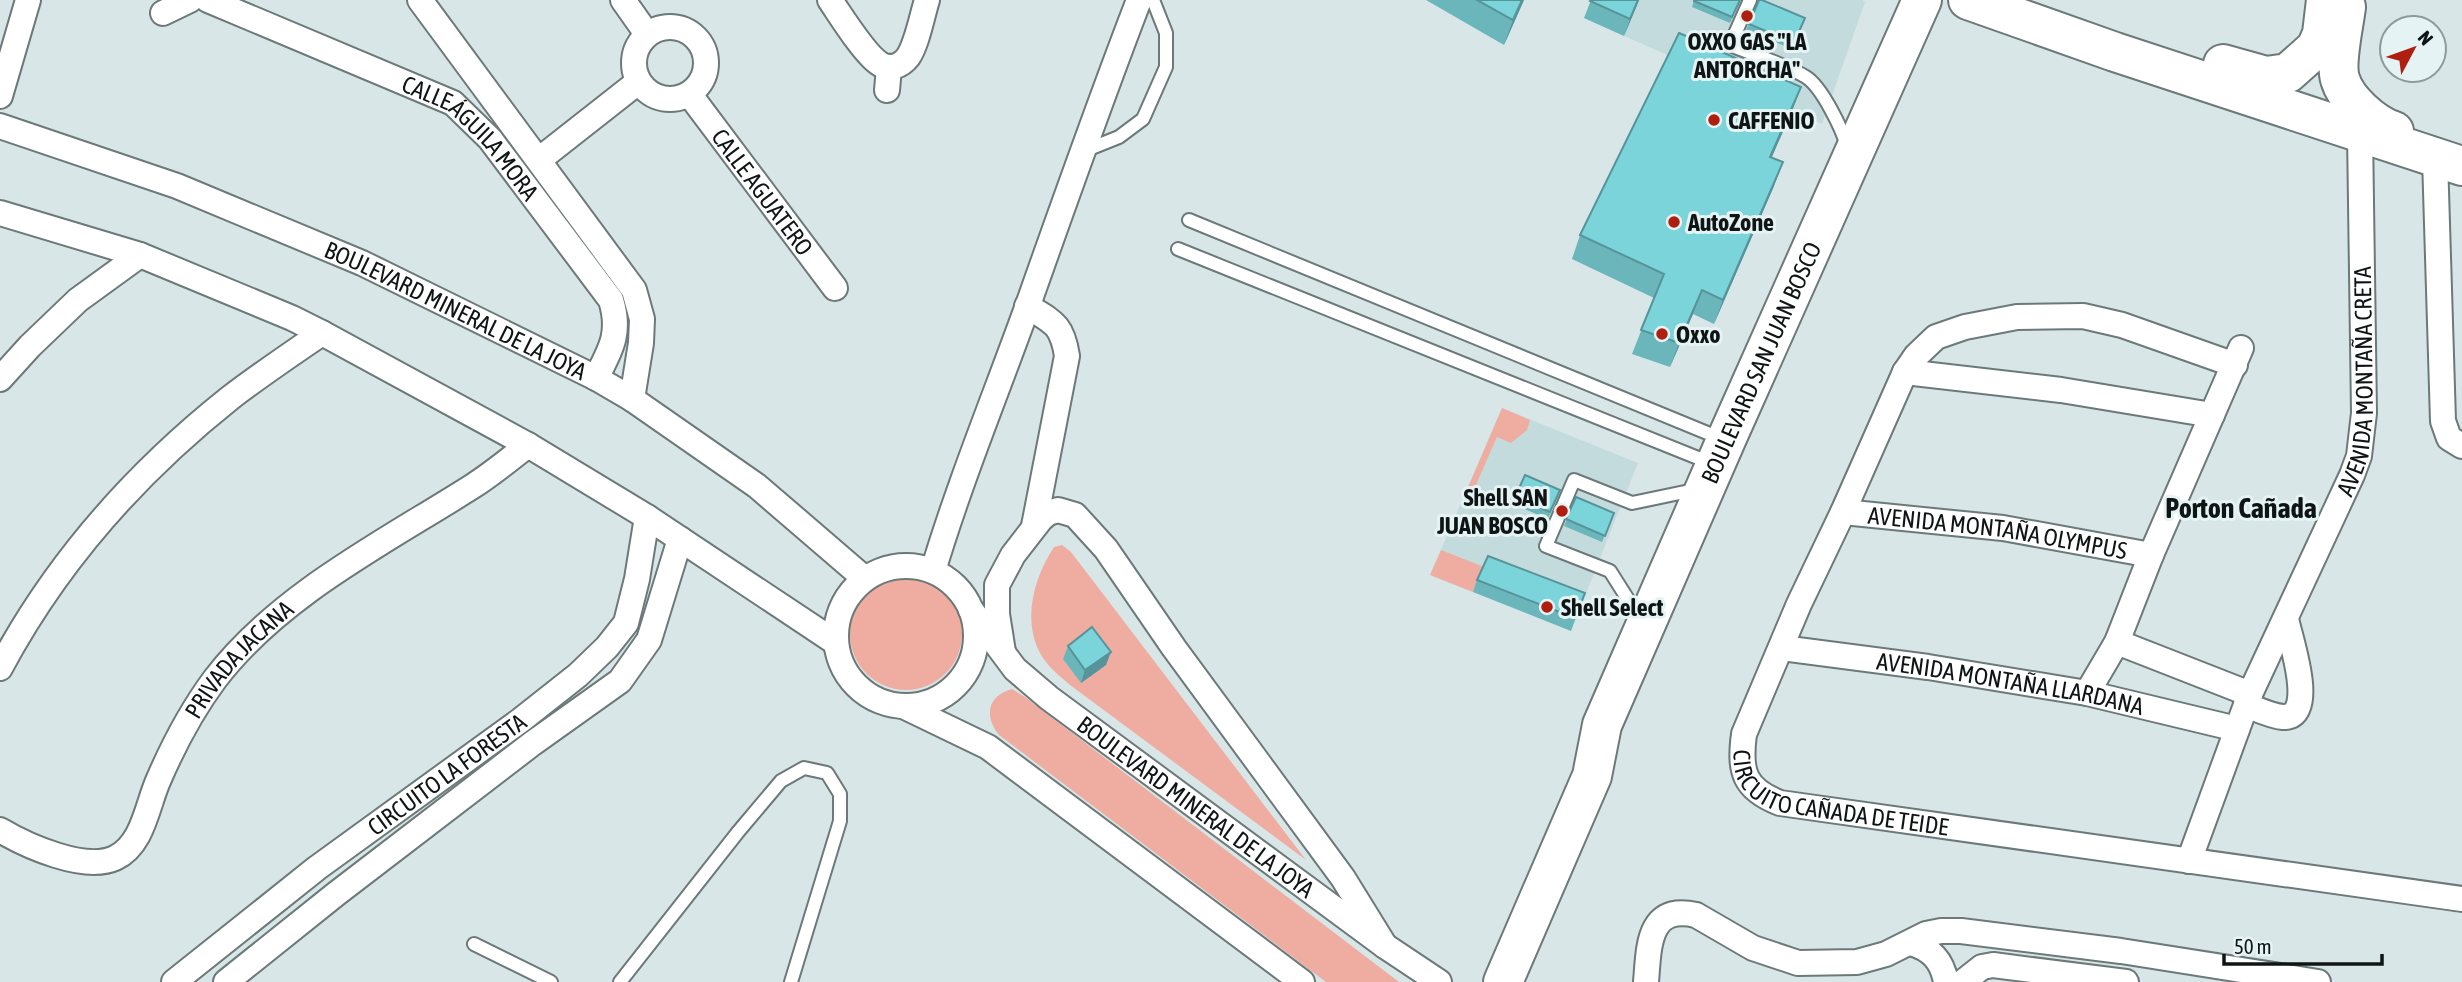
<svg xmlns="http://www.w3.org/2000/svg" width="2462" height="982" font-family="'Asap Condensed',sans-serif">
<rect width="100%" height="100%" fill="#d8e6e7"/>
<path fill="#c4dbdd" d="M1593,0h269l3,2 -43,122 -238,-106z
M1502,408l136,55 -67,168 -141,-56z"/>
<path fill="#efada1" d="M1502,408l28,12 -3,10 -16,13 -14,-6 -22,50 -12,12z
M1062,545l9,7 235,308 -236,-175c-8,-7 -18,-15 -24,-23 -26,-34 -14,-82 8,-115z
M1441,550l43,17 -11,25 -43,-17z
M850 634a56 56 0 1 1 112 0a56 56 0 1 1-112 0Z
M1012,689l13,8 374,285h-73l-327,-247c-15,-19 -12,-39 13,-46z"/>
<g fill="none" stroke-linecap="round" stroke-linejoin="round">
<g stroke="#6c7979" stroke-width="16">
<path id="lane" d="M1750,0l-20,45c24,10 55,19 76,32 16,10 36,52 41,69
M1084,151l35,-14 24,-18 23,-52v-34l-13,-33
M1189,220l533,219
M1178,249l535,215
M1641,620l-31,-49 -64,-25 28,-66 58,23 67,-14
M474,944l77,38
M620,982l118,-150 43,-51 23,-13 23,5 13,21v27l-49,161"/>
</g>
<g stroke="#6c7979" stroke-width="28">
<g id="street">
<path id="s1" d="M208,0l245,103 37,36 121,161c10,33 0,49 -15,78"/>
<path d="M420,0l214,290 8,29 -1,24 -9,56"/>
<path d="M623,0l24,34"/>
<path d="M830,0c11,16 35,55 50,64 10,6 21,2 28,-7 9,-13 14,-41 19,-57"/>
<path d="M163,13l27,-13"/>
<circle cx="670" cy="63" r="36"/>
<path d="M887,90l2,-22"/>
<path id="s2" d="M690,95l145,193"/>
<path d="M0,96l28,-96"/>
<path id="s3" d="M0,126l177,60 185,77 234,115 36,21 125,87 107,92"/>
<path d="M2435,158l8,263 6,17 13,8"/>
<path d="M540,159l98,-77"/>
<path d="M0,213l140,42 152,63 30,15 206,112 119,72 188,125"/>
<path d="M1027,306c26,16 35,18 40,50l-33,170"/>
<path id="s4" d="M2235,365l-113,-40 -39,-9 -66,1 -52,10 -29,10 -20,19 -11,16 -62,140 -44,92 -55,130c-5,38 0,55 36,69l682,96"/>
<path d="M1905,372l156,18 151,25"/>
<path d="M0,379l30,-33 48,-46 62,-45"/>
<path id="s5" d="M1843,512l160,16 148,27"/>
<circle cx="906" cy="636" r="70"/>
<path d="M933,571c27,-90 63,-177 95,-266 36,-102 72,-204 111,-305"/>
<path id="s6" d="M971,610l44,59 34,29 336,248 54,36"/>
<path d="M2117,642l133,52"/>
<path id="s7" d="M1782,648l146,19 159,26 150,36"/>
<path d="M1003,652l-6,-38v-29l16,-30 28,-36 7,-6 10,-3 17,5 31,34 68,99 169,230 42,68"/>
<path d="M0,668c56,-105 137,-196 230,-270 30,-23 61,-44 92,-65"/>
<path d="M2087,693l30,-51 34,-87 90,-207"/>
<path d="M2246,705c11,4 25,11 37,12 35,1 7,-79 3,-98"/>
<path d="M903,706l85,41 314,235"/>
<path id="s8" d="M0,830c27,16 85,42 115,28 28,-13 32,-52 43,-77 15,-35 34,-71 57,-102 64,-84 170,-137 258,-193 19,-12 37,-27 55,-41"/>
<path id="s9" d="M2189,861l61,-167 102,-219 7,-19 5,-43 -4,-281"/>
<path d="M1911,943c20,6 31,17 35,39"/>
<path id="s10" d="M174,982l143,-114 204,-148 57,-45 29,-28 19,-24 11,-44 10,-62"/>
<path d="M226,982l110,-88 197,-151 87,-62 29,-41 31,-101"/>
<path d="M1646,982c3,-34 1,-78 50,-67l57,33 45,15 59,-1 29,-8 40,-20 15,-3h20l160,20 197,31"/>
<path d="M1963,982l19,-15 11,-2 133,17"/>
</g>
</g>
<g stroke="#6c7979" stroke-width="42">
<g id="primary">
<path d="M1968,0l147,52 347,114"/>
<path d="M2346,7c-2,17 -11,56 -6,72 6,21 33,45 54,52"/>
<path d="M2223,64l43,12 22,-3 28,-25 6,-14 4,-34"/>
<path id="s11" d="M1503,982l89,-206 10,-51 124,-285 196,-440"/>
</g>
</g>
<use href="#lane" stroke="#fff" stroke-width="12"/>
<use href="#street" stroke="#fff" stroke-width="24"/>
<use href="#primary" stroke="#fff" stroke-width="38"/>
</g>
<path fill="#6ab6bb" d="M1426,0h98l-20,45z
M1591,0h48l-15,36 -40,-18z
M1694,0h46l-10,23 -38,-16z
M1805,18l-13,31 -46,-19 3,-6z
M1801,87l-9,24 -20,46 2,29 -60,138 -21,-10 -23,53 -38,-13 22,-56 -82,-39 8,-24z
M1525,475l35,15 -12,29 -35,-15z
M1576,497l38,16 -12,29 -38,-16z
M1477,580l108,13 -14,38 -98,-39z
M1068,646l38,19 -25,18 -18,-24z"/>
<path fill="#569499" d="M1522,0h2l-20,45 9,-25z
M1638,0h1l-15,36 6,-17z
M1801,87l-9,24 -31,70 9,-24z
M1783,162l-9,24 -60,138 9,-24z
M1702,290l-9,24 -23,53 9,-24z
M1111,652l-5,13 -25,18 4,-13z"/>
<path fill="#7bd4da" stroke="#569499" stroke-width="2" d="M1477,0h45l-9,20z
M1591,0h47l-8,19 -40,-18z
M1694,0h46l-8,17 -38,-16z
M1759,0h3l43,18 -11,25 -45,-19z
M1679,33l122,54 -31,70 13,5 -60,138 -21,-10 -23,53 -38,-13 23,-56 -84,-39z
M1525,475l35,15 -10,22 -35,-15z
M1576,497l38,16 -9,23 -39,-17z
M1488,556l97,37 -10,25 -98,-38z
M1092,627l19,25 -26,18 -17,-24z"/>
<g fill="#ae1f0f" stroke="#e5f3f4" stroke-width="2.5">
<circle cx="1747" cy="16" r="7"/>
<circle cx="1714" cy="120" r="7"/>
<circle cx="1674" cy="222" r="7"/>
<circle cx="1662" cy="334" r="7"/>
<circle cx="1562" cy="511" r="7"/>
<circle cx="1547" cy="607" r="7"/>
</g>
<g text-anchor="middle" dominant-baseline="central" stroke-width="6" stroke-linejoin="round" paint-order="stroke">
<g font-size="24" font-weight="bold" fill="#0f1414" stroke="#e5f3f4" text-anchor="start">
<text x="1747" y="41" text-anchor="middle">OXXO GAS "LA<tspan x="1747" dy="28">ANTORCHA"</tspan></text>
<text x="1728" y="120">CAFFENIO</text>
<text x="1688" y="222">AutoZone</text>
<text x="1676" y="334">Oxxo</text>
<text x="1548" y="497" text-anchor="end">Shell SAN<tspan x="1548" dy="28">JUAN BOSCO</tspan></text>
<text x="1561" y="607">Shell Select</text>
</g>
<g font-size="24" fill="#0f1414" stroke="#e5f3f4">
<text stroke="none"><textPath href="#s1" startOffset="301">CALLE ÁGUILA MORA</textPath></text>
<text stroke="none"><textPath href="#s2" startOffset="121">CALLE AGUATERO</textPath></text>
<text stroke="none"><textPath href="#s3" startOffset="492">BOULEVARD MINERAL DE LA JOYA</textPath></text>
<text stroke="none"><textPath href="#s11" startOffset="672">BOULEVARD SAN JUAN BOSCO</textPath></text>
<text stroke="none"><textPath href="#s9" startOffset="514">AVENIDA MONTAÑA CRETA</textPath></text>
<text stroke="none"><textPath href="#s5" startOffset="156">AVENIDA MONTAÑA OLYMPUS</textPath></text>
<text stroke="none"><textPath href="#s8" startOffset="360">PRIVADA JACANA</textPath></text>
<text stroke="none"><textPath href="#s7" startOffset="231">AVENIDA MONTAÑA LLARDANA</textPath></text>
<text stroke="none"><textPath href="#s10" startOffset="343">CIRCUITO LA FORESTA</textPath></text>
<text stroke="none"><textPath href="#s4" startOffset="889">CIRCUITO CAÑADA DE TEIDE</textPath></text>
<text stroke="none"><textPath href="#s6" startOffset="301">BOULEVARD MINERAL DE LA JOYA</textPath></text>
</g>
<g font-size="28" font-weight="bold" fill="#0f1414" stroke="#e5f3f4">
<text x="2241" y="508">Porton Cañada</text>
</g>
</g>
<g transform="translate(2413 49) rotate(49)"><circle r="33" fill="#e5f3f4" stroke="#8f9a9a" stroke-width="2"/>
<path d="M0-5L12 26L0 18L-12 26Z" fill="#ae1f0f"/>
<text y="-10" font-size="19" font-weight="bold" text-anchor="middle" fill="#0f1414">N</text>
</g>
<path d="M2224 954v10h158v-10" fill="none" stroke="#0f1414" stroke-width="3.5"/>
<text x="2234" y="954" font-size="21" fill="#0f1414" stroke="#e5f3f4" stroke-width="5" paint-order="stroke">50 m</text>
</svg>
